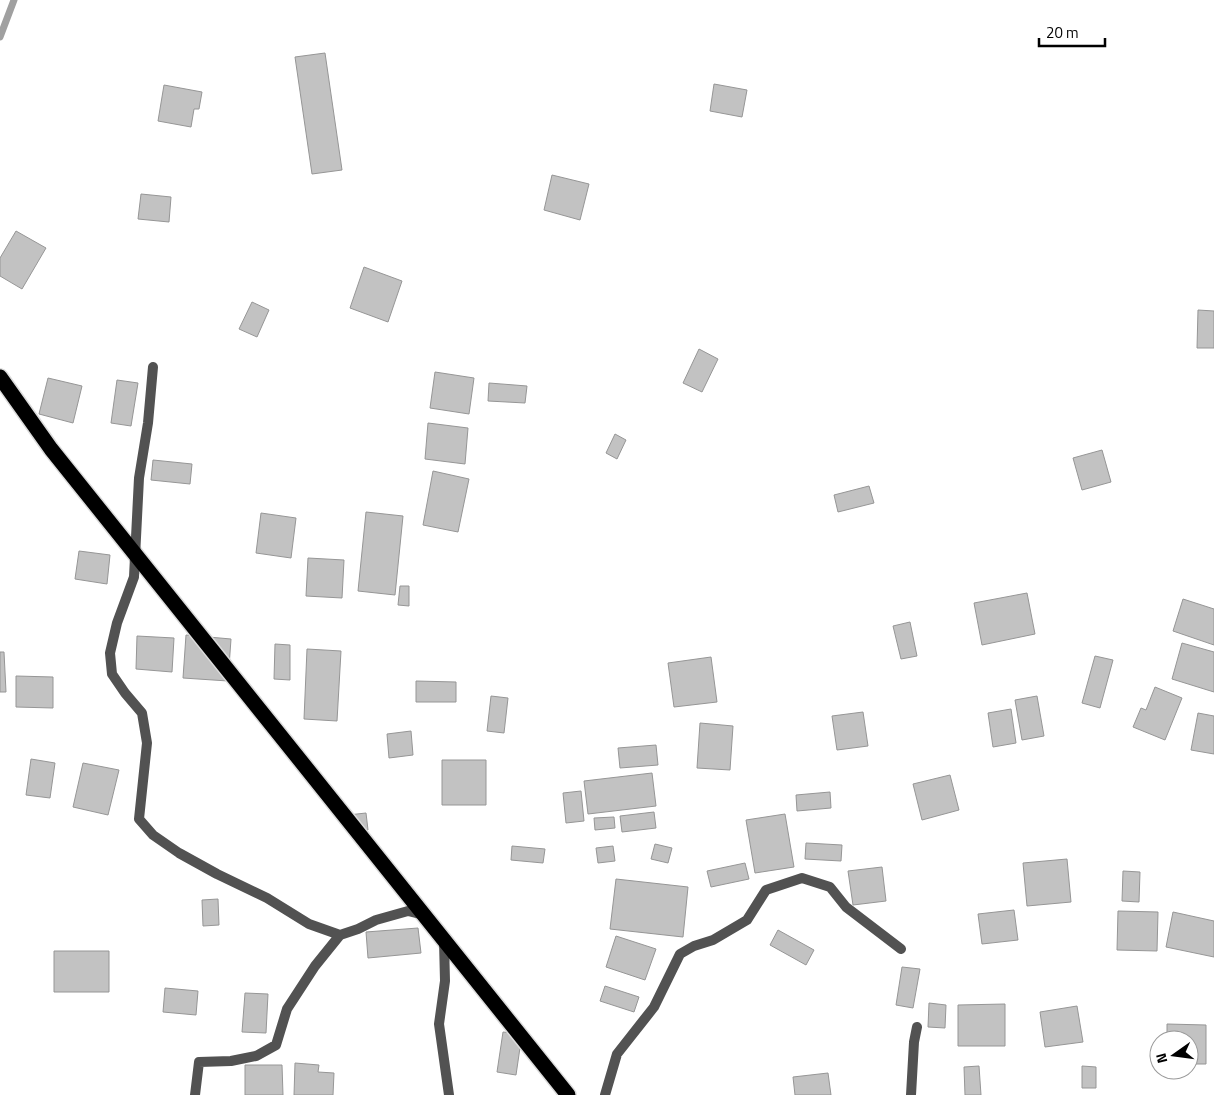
<svg xmlns="http://www.w3.org/2000/svg" width="1214" height="1095" font-family="'Titillium Web',sans-serif">
<rect width="100%" height="100%" fill="#fff"/>
<g fill="none" stroke-linecap="round" stroke-linejoin="round">
<path stroke="#a0a0a0" stroke-width="7" d="M0,37l14,-37"/>
</g>
<path fill="#c2c2c2" stroke="#969696" d="M325,53l17,117 -30,4 -17,-117z
M714,84l33,6 -5,27 -32,-6z
M164,85l38,7 -3,17h-5l-3,18 -33,-6z
M552,175l37,9 -9,36 -36,-10z
M141,194l30,3 -2,25 -31,-3z
M16,231l30,17 -24,41 -22,-13v-18z
M364,267l38,14 -14,41 -38,-14z
M252,302l17,8 -12,27 -18,-8z
M1198,310l16,1v37h-17z
M699,349l19,10 -16,33 -19,-9z
M435,372l39,6 -5,36 -39,-6z
M48,378l34,8 -9,37 -34,-9z
M117,380l21,3 -7,43 -20,-3z
M489,383l38,3 -2,17 -37,-2z
M428,423l40,5 -3,36 -40,-5z
M615,434l11,6 -9,19 -11,-6z
M1102,450l9,32 -29,8 -9,-32z
M153,460l39,4 -2,20 -39,-4z
M433,471l36,8 -11,53 -35,-7z
M869,486l5,17 -36,9 -4,-17z
M366,512l37,4 -8,79 -37,-4z
M261,513l35,5 -5,40 -35,-5z
M79,551l31,4 -3,29 -32,-5z
M308,558l36,2 -2,38 -36,-2z
M400,586h9v20l-11,-1z
M1027,593l8,41 -53,11 -8,-42z
M1183,599l31,10v36l-41,-14z
M910,622l7,34 -16,3 -8,-33z
M186,635l45,4 -3,42 -45,-3z
M137,636l37,2 -2,34 -36,-3z
M1182,643l32,9v40l-42,-13z
M275,644l15,1v35l-16,-1z
M307,649l34,2 -4,70 -33,-2z
M0,652h4l2,40h-6z
M1095,656l18,4 -13,48 -18,-5z
M711,657l6,45 -43,5 -6,-44z
M16,676l37,1v31l-37,-1z
M416,681l40,1v20h-40z
M1155,687l27,11 -17,42 -32,-13 8,-19 5,2z
M491,696l17,2 -4,35 -17,-2z
M1037,696l7,40 -22,4 -7,-40z
M1011,709l5,34 -23,4 -5,-34z
M863,712l5,34 -31,4 -5,-34z
M1198,713l16,3v38l-23,-4z
M700,723l33,3 -3,44 -33,-2z
M411,731l2,24 -24,3 -2,-24z
M656,745l2,20 -38,3 -2,-20z
M31,759l24,4 -5,35 -24,-3z
M442,760h44v45h-44z
M83,763l36,7 -11,45 -35,-8z
M652,773l4,33 -68,8 -4,-33z
M950,775l9,35 -37,10 -9,-36z
M581,791l3,30 -18,2 -3,-30z
M830,792l1,16 -34,3 -1,-16z
M654,812l2,16 -34,4 -2,-16z
M366,813l2,17 -19,1 -1,-16z
M785,814l9,53 -39,6 -9,-53z
M614,817l1,11 -20,2 -1,-12z
M806,843l36,2 -1,16 -36,-2z
M655,844l17,4 -4,15 -17,-4z
M512,846l33,3 -2,14 -32,-3z
M613,846l2,15 -17,2 -2,-15z
M1067,859l4,43 -44,4 -4,-43z
M745,863l4,16 -38,8 -4,-16z
M882,867l4,34 -33,4 -5,-34z
M1123,871l17,1 -1,30 -17,-1z
M616,879l72,8 -5,50 -73,-8z
M218,899l1,26 -16,1 -1,-26z
M1014,910l4,30 -36,4 -4,-30z
M1118,911l40,1 -1,39 -40,-1z
M1173,912l41,9v36l-48,-10z
M418,928l3,25 -53,5 -2,-26z
M778,930l36,20 -8,15 -36,-20z
M616,936l40,13 -11,31 -39,-13z
M54,951h55v41h-55z
M902,967l18,2 -7,39 -17,-3z
M605,986l34,11 -5,15 -34,-11z
M165,988l33,3 -2,24 -33,-3z
M245,993l23,1 -2,39 -24,-1z
M929,1003l17,2 -1,23 -17,-1z
M1005,1004v42h-47v-41z
M1077,1006l6,36 -38,5 -5,-35z
M1167,1024l39,1v39h-17v-24h-22z
M503,1032l19,2 -6,41 -19,-3z
M295,1063l24,2 -1,7 16,1 -1,22h-39z
M245,1065h37l1,30h-38z
M979,1066l2,29h-16l-1,-28z
M1082,1066l14,1v21h-14z
M828,1073l3,22h-36l-2,-18z"/>
<g fill="none" stroke-linecap="round" stroke-linejoin="round">
<g stroke="#dbdbdb" stroke-width="18">
<path id="highway" d="M0,377l51,72 517,646"/>
</g>
<path stroke="#525252" stroke-width="10" d="M153,367l-5,56 -9,55 -5,99 -17,46 -7,30 2,21 13,19 17,20 5,30 -8,76 14,16 26,18 38,21 50,24 42,26 31,11 18,-6 18,-9 32,-9 16,4
M444,941l1,40 -6,43 10,71
M195,1095l4,-33 32,-1 25,-5 20,-11 11,-36 28,-43 25,-31
M605,1095l12,-41 37,-47 26,-53 14,-8 19,-6 34,-20 19,-30 36,-12 28,9 16,20 55,42
M911,1095l3,-53 3,-15"/>
<use href="#highway" stroke="#000" stroke-width="15"/>
</g>
<g transform="translate(1174 1055) rotate(256)"><circle r="24" fill="#ffffff" stroke="#999999"/>
<path d="M0-4L9 19L0 12L-9 19Z" fill="#000000"/>
<text y="-8" font-size="14" font-weight="bold" text-anchor="middle" fill="#000000">N</text>
</g>
<path d="M1039 38v8h66v-8" fill="none" stroke="#000000" stroke-width="2.5"/>
<text x="1046" y="38" font-size="15" fill="#000000" stroke="#ffffff" stroke-width="4" paint-order="stroke">20 m</text>
</svg>
